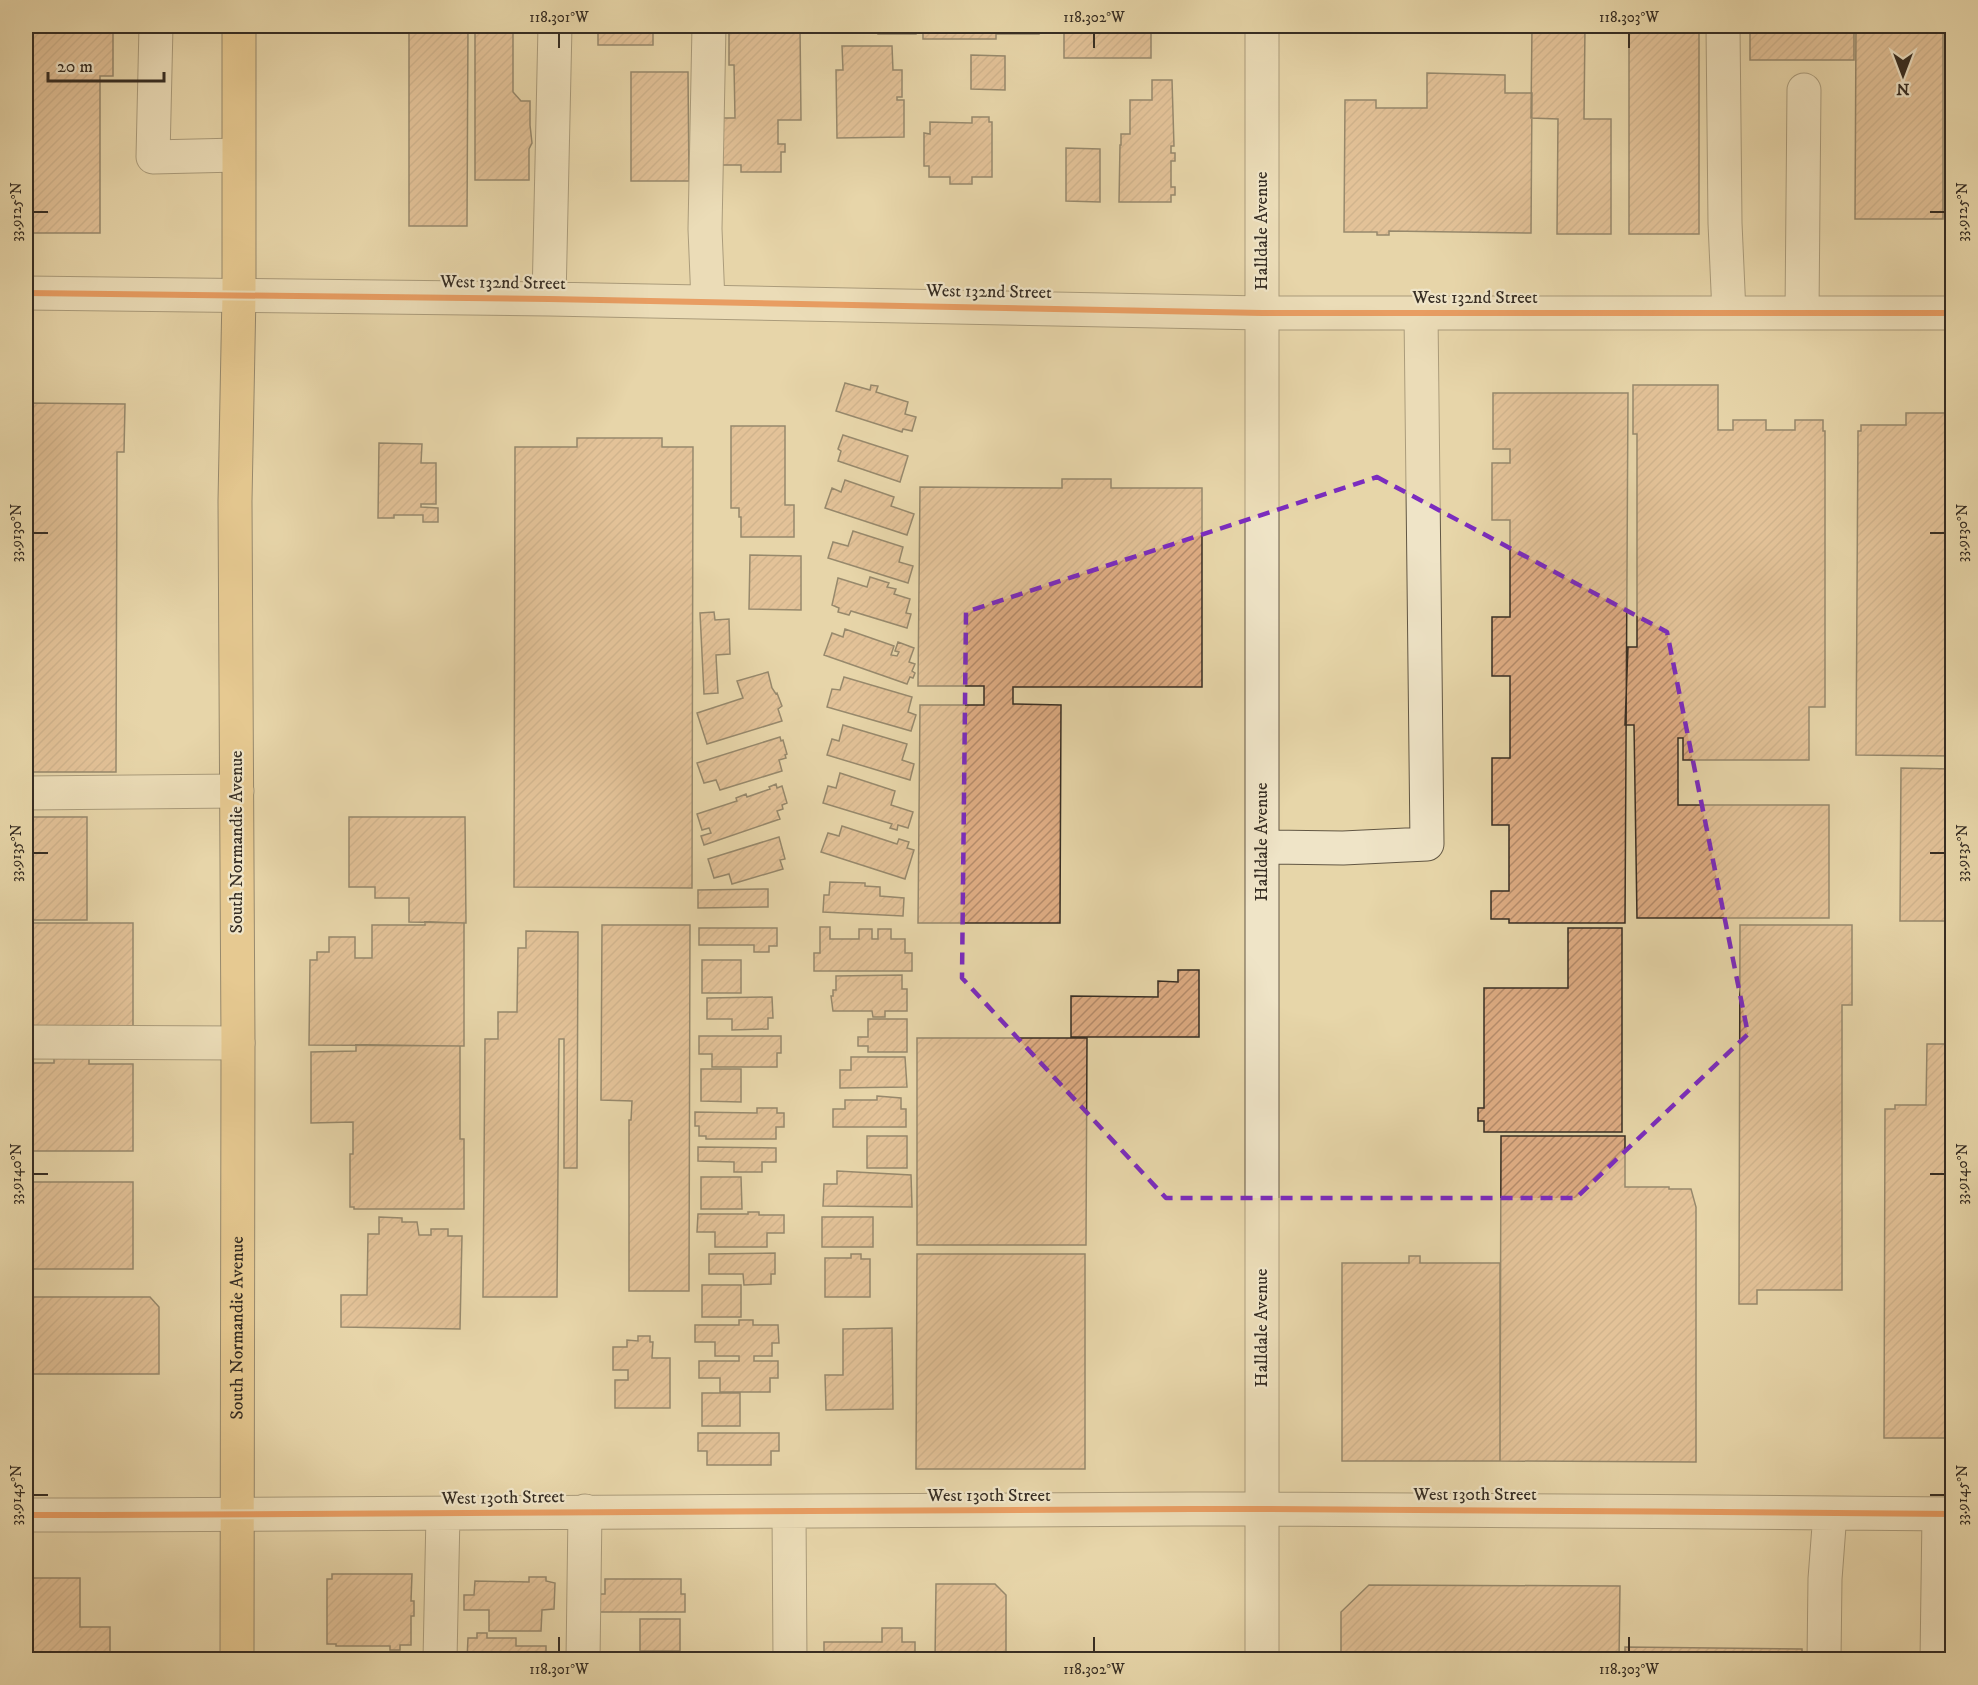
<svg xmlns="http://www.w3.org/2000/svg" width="1978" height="1685" font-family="'IM FELL DW Pica',serif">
<defs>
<pattern id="building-hatch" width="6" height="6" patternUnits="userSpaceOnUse" patternTransform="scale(1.5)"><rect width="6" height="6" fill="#deac83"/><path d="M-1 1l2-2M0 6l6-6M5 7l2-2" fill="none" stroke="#b58c6b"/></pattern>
</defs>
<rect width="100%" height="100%" fill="#e7d6a9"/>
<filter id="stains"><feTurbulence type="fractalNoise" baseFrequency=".00333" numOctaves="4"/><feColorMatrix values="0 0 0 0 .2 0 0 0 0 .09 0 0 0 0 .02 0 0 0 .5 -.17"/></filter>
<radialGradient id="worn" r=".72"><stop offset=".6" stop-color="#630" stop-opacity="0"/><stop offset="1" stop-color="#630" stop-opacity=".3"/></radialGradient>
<path fill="url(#building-hatch)" stroke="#362d23" stroke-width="1.5" d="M26,26h87v50h-13v157h-74z
M409,26h59l-1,200h-58z
M475,26h38v66l8,9h9v24l2,18 -3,6v31h-54z
M598,26h55v19h-55z
M729,26h71l1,94h-23v24h7v8h-4v20h-40v-7h-19v-47h13l-1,-53h-5z
M878,26h38v8h-38z
M923,26h116v8h-43v5h-73z
M1064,26h87v32h-87z
M1532,26h53l-1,93h27v115h-54l1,-115 -27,-1z
M1629,26h70v208h-70z
M1750,26h104v34h-104z
M1856,26h87v193h-88z
M842,46h50l1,24h9v27h-5v3h7v37l-67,1 -1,-68h7z
M971,55l34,1v34l-34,-1z
M631,72h57l1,109h-58z
M1427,73l78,2v18h27l-1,140 -142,-2v4h-12v-3h-33l1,-132h31v8h51z
M1152,80h20l2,66h-3v7h4v8h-4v26h4v8h-4v7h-52l1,-57h1v-11h9v-34h22z
M972,117h17v5h3v55h-20v7h-22v-7h-21v-11h-5v-33l6,1v-12l42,1z
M1066,148l34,1v53l-34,-1z
M845,383l25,7 1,-5 7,1 -2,6 32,10 -3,12 11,3 -4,14 -9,-2 -1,3 -66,-21z
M1633,385h85v45h15v-10h33v10h29v-10h28v11h2v276h-16v53h-126v-22h-5v67h151v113h-192l-3,-193h-9l3,-78h9v-213h-4z
M1493,393h135l-3,530h-116v-4h-18v-28h18v-66h-17v-67h18v-82h-18v-59h18v-97h-18v-57h18v-14h-17z
M26,403l99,1 -1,48h-7l-1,320h-90z
M1906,413h46v343l-96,-1 2,-324h3v-6h45z
M731,426h54v79h9v32h-53v-20h-2v-9h-8z
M843,435l65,21 -8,26 -62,-21 3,-10 -3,-2z
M577,438h85v9h31l-1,441 -178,-1 1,-440h62z
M379,443l43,1 -1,19h15v41h-15v3l17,1v14h-15v-7h-29v3h-16z
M1062,479h49v9h91v199h-189v17l48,1 -1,218h-142l2,-218h64v-19h-66l2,-199 142,1z
M845,480l49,17 -3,9 23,8 -7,21 -82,-27 7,-20 9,4z
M853,531l50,16 -4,15 14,4 -5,17 -80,-25 5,-16 15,4z
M750,555l51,1v54l-52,-1z
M870,577l19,6 -2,4 9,2 -2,5 16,5 -4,14 5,1 -4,14 -56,-17 -2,4 -11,-3 1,-4 -7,-3 6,-27 29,9z
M714,612l1,8 14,-1 1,35 -14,1 2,38 -14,1 -4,-81z
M845,629l49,17 -3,9 6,1 2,-4 -4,-1 3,-9 16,6 -5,14 6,2 -3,7 3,2 -2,5 -3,-1 -3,7 -83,-29 8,-22 11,4z
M768,672l4,16 4,6 1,-1 5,13 -4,3 4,12 -75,23 -10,-31 46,-15 -6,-17z
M844,677l68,20 -4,15 8,3 -5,16 -84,-24 5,-18 8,1z
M843,725l64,19 -5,16 12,4 -4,16 -83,-25 5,-16 7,2z
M780,737l1,4 2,-1 4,14 -2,1 1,3 -7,2 3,11 -62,19 -4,-10 -12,3 -7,-20z
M1901,768l51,1v152h-52z
M840,773l55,18 -4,14 22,7 -5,16 -10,-3 -1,5 -7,-2 2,-4 -69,-21 5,-17 8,2z
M776,784l1,4 5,-2 5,17 -5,2 1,4 -6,2 3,8 -76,26 -3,-9 10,-3 -2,-5 -7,2 -5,-16 40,-13 -1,-3 10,-4 1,3 23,-8 -1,-2z
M26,817h61v103h-61z
M349,817h116l1,106 -57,-1v-24h-34v-11h-26z
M842,826l55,18 2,-5 10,3 -2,6 7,2 -9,29 -84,-27 7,-19 11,3z
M779,837l6,22 -5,1 3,9 -51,15 -3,-10 -15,4 -6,-19z
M830,882l35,1v3l15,1v9l24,2 -1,18 -80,-4 1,-17h5z
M768,889v18l-70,1v-18z
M425,922l39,1v123l-155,-1 1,-85h7v-8h12v-15h26v21h17v-33h53z
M26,923h107v105h-107z
M602,925h88l-1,366h-60v-171h2l1,-19 -31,-1z
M1740,925h112v80h-10v285h-85v14h-18z
M820,927h10v12h29v-10h13v10h6v-10h13v10h14v14h7v18h-98v-18h6z
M699,928h78v18h-8v6h-15v-7h-55z
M1568,928h54v204h-138v-11h-6v-13h6v-120h84z
M526,931l52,1 -1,236h-13v-129h-5l-2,258h-74l2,-258h13v-27h19l1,-64h8z
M702,960h39v33h-39z
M1178,970h21v67h-128v-41l87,1v-16l20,1z
M902,975v14h5v22h-22v6h-12l-1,-6h-39l-2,-15h2v-6h3v-14z
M772,997l1,21h-5v11l-36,1v-11h-25v-21z
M868,1019h39v33h-39v-6h-10v-9h10z
M699,1036h82v17h-4v14h-65v-13h-13z
M917,1038h170l-1,207h-169z
M1927,1044h25v370h-6v24h-62l1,-329h10v-4h31z
M356,1045l104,1v93h4v70h-110v-2h-4v-53h3v-32l-42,1v-71l45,-1z
M54,1053h35v11h44v87h-105v-88h26z
M851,1057h54l2,30 -67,1v-18h11z
M701,1069h40v33l-40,-1z
M877,1096l24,2v11h5v18h-73v-18h12v-9h32z
M757,1108h20v5h7v14h-8v12h-70v-3h-7v-10h-4v-14l62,1z
M867,1136h40v32h-40z
M1501,1136h124v51h44v2h22l5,18v255l-196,-1z
M698,1147l78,1v14h-14v10h-28v-10l-36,-1z
M837,1171l74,4 1,32 -89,-1 1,-22h13z
M701,1177h40l1,32h-41z
M26,1182h107v87h-105v52h4v-24h118l9,10v67h-133z
M748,1212h11v3h25v18h-17v14h-52v-15h-18l1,-18h50z
M379,1217l23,1v4h15l2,13h12v-6h17v7h14l-2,93 -119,-2v-32h26l1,-61h11z
M822,1217h51v30h-51z
M775,1253v21h-4v10l-27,1 -1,-11h-34v-20z
M851,1254h10v5h9v38h-45v-39h26z
M917,1254h168v215h-169z
M1409,1256h11v7h80v198h-158v-198h67z
M702,1285h39v32h-39z
M739,1320h14v5h25l1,18h-7v13h-18v5h24v17h-8v14h-50v-14h-21v-17h40v-5h-24v-14h-20v-17h44z
M892,1328l1,81 -67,1 -1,-35h18v-46z
M638,1336h12v6h3l-1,16h18v50h-55v-28h13v-10h-15v-23h14v-7l11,1z
M702,1393h38v33h-38z
M698,1433h81v18h-8v14h-64v-14h-9z
M332,1574h80l-1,27h3v15h-3v29h-11v5h-10v-4h-54v-2h-9v-65h5z
M529,1577h17v4l9,2 -1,26 -12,1 -1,21h-52v-21h-25v-15h10l1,-14 54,1z
M26,1578h54v49h30v33h-84z
M605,1579h76v15h4v18h-86l1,-18h5z
M936,1584h59l11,11v65h-71z
M1369,1585l251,1 -1,74h-278v-48z
M640,1619h40v32h-40z
M882,1628h20v14h13v18h-91v-18h58z
M477,1633h10v5h29v8h30v6h8v8h-87l1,-22h9z
M1625,1647l177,2v11h-177z
M609,1653l28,1 -1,6h-27z"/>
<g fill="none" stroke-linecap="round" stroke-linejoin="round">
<g stroke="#625744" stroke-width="35">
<path id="minor" d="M156,26l-3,131 85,-2
M1723,26l2,197 4,90
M26,293l523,6 713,14h690
M549,299l6,-273
M708,302l-3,-73 4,-203
M1802,313l2,-223
M26,793l211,-2
M1262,847l81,1 84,-4 -6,-531
M26,1042l212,1
M789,1512l1,148
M26,1515c413,1 826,-7 1239,-6 229,0 458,4 687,5
M440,1660l3,-146
M583,1660l2,-149
M1262,1660v-1634
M1824,1660l1,-81 5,-66
M1937,1660l2,-146"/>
</g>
<g stroke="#362d23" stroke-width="35">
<g id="major">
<path id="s1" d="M237,1660l1,-617 -3,-542 4,-207v-268"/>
</g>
</g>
<use href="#minor" stroke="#efe4c7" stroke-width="33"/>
<use href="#major" stroke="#e4bb74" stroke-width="33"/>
<g stroke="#efe4c7" stroke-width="10">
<path id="cycleway" d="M26,293l523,6 713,14h690
M26,1515c413,1 826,-7 1239,-6 229,0 458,4 687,5"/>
</g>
<use href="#cycleway" stroke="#e8590c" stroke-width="6"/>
</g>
<path d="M0 0H1978V1685H0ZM1377,477l290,155 81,402 -172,164h-410l-204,-220 4,-366z" fill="#e7d6a9" fill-opacity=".55" fill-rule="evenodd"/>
<path fill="none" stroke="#7b2cbf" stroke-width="4.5" stroke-dasharray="12 8" stroke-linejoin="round" d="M1377,477l290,155 81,402 -172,164h-410l-204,-220 4,-366z"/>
<path fill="none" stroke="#362d23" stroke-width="2" d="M559,33v15M1094,33v15M1629,33v15M33,212h15M1930,212h15M33,533h15M1930,533h15M33,853h15M1930,853h15M33,1174h15M1930,1174h15M33,1495h15M1930,1495h15M559,1637v15M1094,1637v15M1629,1637v15"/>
<g text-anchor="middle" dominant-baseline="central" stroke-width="4.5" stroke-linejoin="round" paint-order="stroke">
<g font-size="18" fill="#362d23" stroke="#efe4c7">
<text transform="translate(1262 231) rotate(-90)">Halldale Avenue</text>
<text transform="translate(503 283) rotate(1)">West 132nd Street</text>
<text transform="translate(989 292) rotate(1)">West 132nd Street</text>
<text x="1475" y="298">West 132nd Street</text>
<text transform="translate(237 842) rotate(-90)">South Normandie Avenue</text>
<text transform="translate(1262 842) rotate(-90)">Halldale Avenue</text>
<text stroke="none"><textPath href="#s1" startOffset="332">South Normandie Avenue</textPath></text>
<text transform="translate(1262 1328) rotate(-90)">Halldale Avenue</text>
<text x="1475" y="1495">West 130th Street</text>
<text x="989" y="1496">West 130th Street</text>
<text transform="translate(503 1498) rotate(-1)">West 130th Street</text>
</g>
</g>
<rect width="1978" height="1685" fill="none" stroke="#e7d6a9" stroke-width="66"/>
<g transform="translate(1903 75) rotate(180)" stroke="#efe4c7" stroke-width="4.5" paint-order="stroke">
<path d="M0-4.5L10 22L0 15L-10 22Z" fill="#362d23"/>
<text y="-9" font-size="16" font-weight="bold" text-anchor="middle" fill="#362d23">N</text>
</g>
<path d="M48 72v9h116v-9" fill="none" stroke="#362d23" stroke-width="3"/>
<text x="57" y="72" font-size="18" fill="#362d23" stroke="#efe4c7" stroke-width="4.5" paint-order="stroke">20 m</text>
<rect x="33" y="33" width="1912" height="1619" fill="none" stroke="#362d23" stroke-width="2"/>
<g font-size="15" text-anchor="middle" fill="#362d23">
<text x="559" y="22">118.301°W</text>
<text x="1094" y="22">118.302°W</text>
<text x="1629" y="22">118.303°W</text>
<text transform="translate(1962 212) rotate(-90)" y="5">33.9125°N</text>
<text transform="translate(16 212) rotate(-90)" y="5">33.9125°N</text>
<text transform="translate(1962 533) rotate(-90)" y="5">33.9130°N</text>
<text transform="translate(16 533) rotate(-90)" y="5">33.9130°N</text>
<text transform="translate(1962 853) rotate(-90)" y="5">33.9135°N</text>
<text transform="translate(16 853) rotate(-90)" y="5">33.9135°N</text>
<text transform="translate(1962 1174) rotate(-90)" y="5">33.9140°N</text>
<text transform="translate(16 1174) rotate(-90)" y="5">33.9140°N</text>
<text transform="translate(1962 1495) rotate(-90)" y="5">33.9145°N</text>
<text transform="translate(16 1495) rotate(-90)" y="5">33.9145°N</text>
<text x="559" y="1674">118.301°W</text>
<text x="1094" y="1674">118.302°W</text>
<text x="1629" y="1674">118.303°W</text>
</g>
<rect width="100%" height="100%" filter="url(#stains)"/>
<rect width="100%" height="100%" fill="url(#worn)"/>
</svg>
